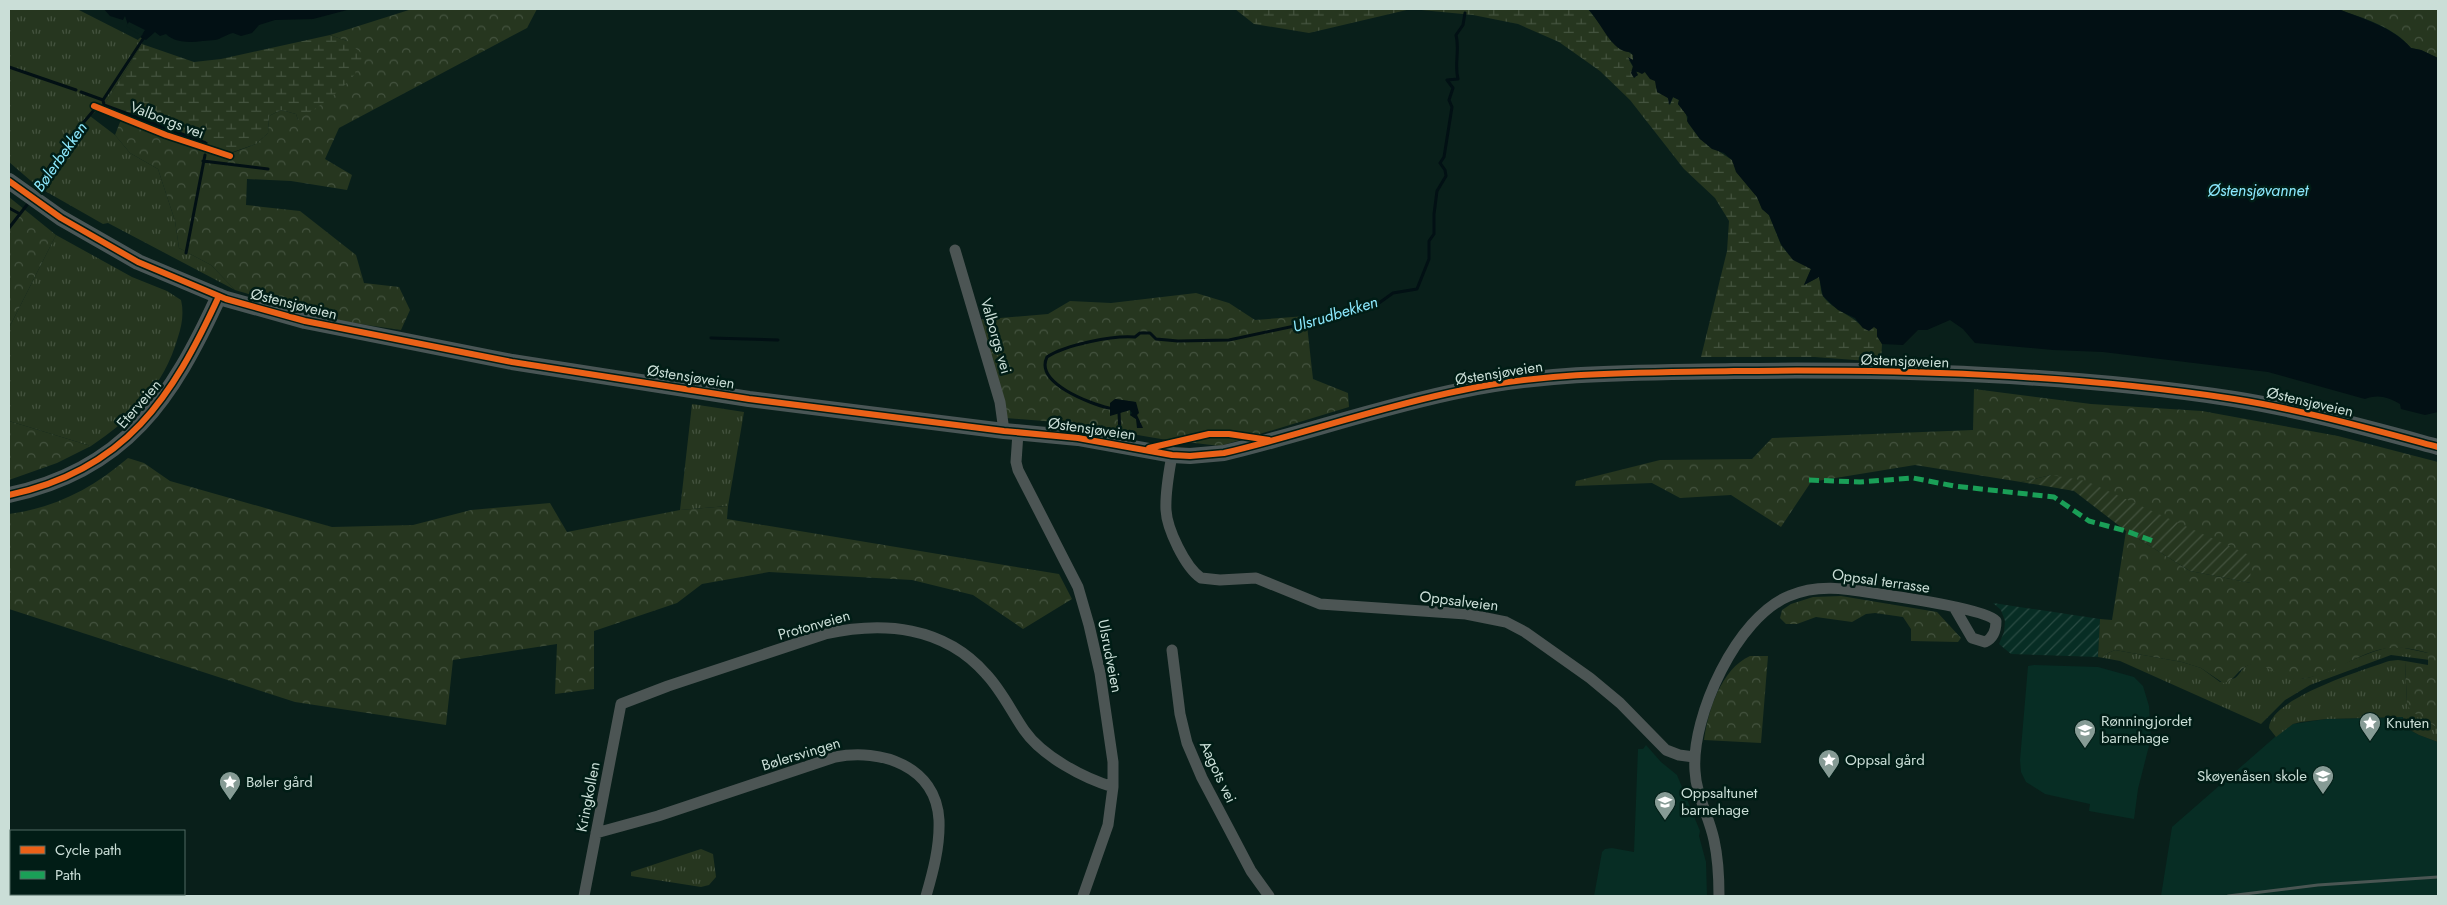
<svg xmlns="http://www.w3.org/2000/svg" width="2447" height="905" font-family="Jost,sans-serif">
<defs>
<pattern id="industrial-furrows" width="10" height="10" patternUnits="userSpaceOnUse" patternTransform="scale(1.25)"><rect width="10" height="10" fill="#072d24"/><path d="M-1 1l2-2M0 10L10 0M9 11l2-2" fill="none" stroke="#2a4b43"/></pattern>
<pattern id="grass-tufts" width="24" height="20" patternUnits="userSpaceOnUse" patternTransform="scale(1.25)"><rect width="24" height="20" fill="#26361f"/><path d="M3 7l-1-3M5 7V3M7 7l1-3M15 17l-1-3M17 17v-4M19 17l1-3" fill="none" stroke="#44533f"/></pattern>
<pattern id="forest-crowns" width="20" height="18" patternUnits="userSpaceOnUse" patternTransform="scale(1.25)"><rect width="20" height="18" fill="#26361f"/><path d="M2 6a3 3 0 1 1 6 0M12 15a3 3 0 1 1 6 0" fill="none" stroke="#44533f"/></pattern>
<pattern id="wetland-marsh" width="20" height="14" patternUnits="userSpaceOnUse" patternTransform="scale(1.25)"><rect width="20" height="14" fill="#26361f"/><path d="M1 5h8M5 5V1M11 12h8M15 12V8" fill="none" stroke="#44533f"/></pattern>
<pattern id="garden-furrows" width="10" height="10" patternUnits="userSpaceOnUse" patternTransform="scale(1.25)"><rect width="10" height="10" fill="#26361f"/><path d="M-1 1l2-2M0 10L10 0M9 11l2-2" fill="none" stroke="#44533f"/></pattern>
</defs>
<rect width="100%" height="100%" fill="#091f1a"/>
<path fill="#072d24" d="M2034,665l64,2 36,10 9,9 6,20 2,32 -13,51 -4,30 -45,-8 1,-7 -45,-10 -19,-12 -5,-10 -1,-12 8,-94z
M2403,717v9l16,9 19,7v154h-277l11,-69 111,-97 10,-6 33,-5z
M1646,745l15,17 16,13 23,56 -1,5 7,26 1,34h-113l8,-44 3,-3 7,-1 22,4 4,-103h5z"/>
<path fill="url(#industrial-furrows)" d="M1993,603l107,16 -2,38 -87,-3 -12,-10 5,-12 1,-11 -4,-11z"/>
<path fill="url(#grass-tufts)" d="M9,9h68l61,31 2,-3 3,2 -1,5 -38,61 -14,11 25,19 15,18 28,16 17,52 4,27 32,17 24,25 -127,-67 -5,1 -65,-37 -29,-25z
M56,235l76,42 35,14 14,9c3,13 1,25 -3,37 -14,49 -46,82 -87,109l-82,-25v-93z
M692,404l52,8 -16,94 -48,4z
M2395,646l33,7 2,7 -39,-5 -81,30 -25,15 -24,24 -141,-63 -16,-3 4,-5 7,-3 67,12 19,6 19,14c5,-1 10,-2 15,-4 7,-5 7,-13 17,-14 21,-1 31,21 59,13 29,-9 54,-26 84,-31z
M2398,660l7,1 2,43 31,24v14l-19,-7 -16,-9v-9l-77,2 -25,3 -8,2 -17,13 -7,-9c1,-30 95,-58 120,-67z
M701,849l12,5 3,23 -7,8 -8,2 -70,-11v-4z"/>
<path fill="url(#forest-crowns)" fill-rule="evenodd" d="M412,9h125l-10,19 -188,100 -14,31 27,16 -5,15 -56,-9 -44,-2 -1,26 54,6 56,44 8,28 35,4 11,23 -9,20 -62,-9 -104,-31 -24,-25 -32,-17 -4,-27 -17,-52 -28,-16 -15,-18 7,-18 60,25 42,14 32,-12 12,-11 1,-17 12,-6 15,4 2,6 49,-79 -17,-6z
M2338,9h100v49l-17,-8 -10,-2c-17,-21 -48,-30 -73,-39z
M9,197l47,38 -47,93z
M1196,293l33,10 26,17 51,-4 7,63 35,14 1,14 -129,39 -59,-7 -93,-16 -62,-5 -30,-98 72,-6 22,-13 41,2zM1115,399l20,3 1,17 -6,-4v-5l-11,3z
M1974,389l117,15 111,7 136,25 100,26v266l-27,-17 -4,-7 -2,-43 23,4v-12c-60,-19 -75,18 -127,26 -19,3 -33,-17 -51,-14 -12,2 -14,16 -27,18l-22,-15 -19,-6 -67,-12 -7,3 -4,5 -6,-1 2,-38 12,1 14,-89 64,40 61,12 -200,-108 -30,7 -106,-17 -104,17 -30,45 -50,-32 -51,3 -28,-15 -77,3 1,-5 84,-21 92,-1 20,-21 201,-8z
M9,421l82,25 -34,17 -48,17z
M128,458l16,5 26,18 162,46 81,-2 58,-15 79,-7 17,29 113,-22 48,-4 -1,13 332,55 13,25 -49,30 -50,-34 -61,-15 -143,-8 -67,12 -25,19 -83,28v58l-39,5 2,-50 -104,16 -7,65 -151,-23 -286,-93v-95c46,-6 84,-26 119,-56z
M1841,596l96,16 24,26 -3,4 -47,-1v-12l-8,-12 -28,-4 -9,1 -14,8 -36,-5 -19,7h-11l-6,-6 2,-8 9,-6 22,-7z
M1750,656h18l-7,87 -57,-3c4,-29 17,-71 46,-84z"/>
<path fill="url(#wetland-marsh)" d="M1235,9h353l22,28 1,4 22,14v5h-4l7,12h9c3,5 5,5 10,8 6,6 5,14 13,18l2,7 3,-8 6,3 -1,4 8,10 2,9 12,16 32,21 7,15 18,22 5,12 7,6 12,30 8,10 22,14 -7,16 15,-8c2,6 1,14 4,19 9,14 29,18 40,32l10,-2 4,3v7l5,8 -1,18 -66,-5h-114l26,-106 2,-30 -14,-23 -31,-29 -54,-69 -30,-29 -41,-29 -41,-18 -45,-9 -62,-6 -102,24 -55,-9z
M330,35l17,6 19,16c-14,28 -42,46 -68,63l-2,-6 -15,-4 -12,6 -1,17 -12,11 -26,9 -126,-48 38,-61 52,18 27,-3z"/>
<path fill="url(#garden-furrows)" d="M2051,475l35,6 163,74 2,28 -61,-12 -64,-40 -52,-40 -53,-9z"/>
<path fill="#021014" d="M104,9h247l-38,10 -38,1 -16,5 -7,8 -11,3 -8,-3c-6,1 -12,6 -18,7 -16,1 -37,6 -49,-6l-6,2 -5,-4 -9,8 -6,-3 3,-3 -15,-9 -3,-9 -2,4 -13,-4z
M1588,9h750c25,10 55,18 73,39l10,2 17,8v354l-13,3 -24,-6 -1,-5c-13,-7 -21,-10 -35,-5l-97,-27 -165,-20 -50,-2 -78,-7 -12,-14 -13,-9 -23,10h-9l-15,15 -21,-1 -5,-8v-7l-3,-2 -5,4 -6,-3 -8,-10 -17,-8 -15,-14 -4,-19 -15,8 7,-16 -18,-9 -12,-16 -12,-29 -7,-6 -5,-12 -21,-25 -4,-12 -8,-7 -12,-4 -12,-10 -13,-18 1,-4 -10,-13 1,-4 -6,-3 -4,8 -1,-7 -11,-6 -2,-11 -5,-2 -5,-7 -3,2 -6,-3 2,4 -4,3 -3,-5 2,-7 -5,-9 5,3v-5l-3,-3c-19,0 -28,-29 -42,-43z
M1115,399l21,3 3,11 -2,2 6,13h-6l-1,-9 -6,-4 2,-2 -2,-3 -20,6v-13z"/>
<path fill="#091f1a" d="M129,22l16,8 -6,9v-5l-13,-8z"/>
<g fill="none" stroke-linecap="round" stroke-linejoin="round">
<path stroke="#021014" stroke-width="3" d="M9,67l67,23
M81,92l22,8
M104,105l102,38
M104,105l-1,-5 40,-61
M203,161l65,8
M34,193l17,-29 12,-9 9,-19 22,-26
M9,208l11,6
M9,228l21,-27
M186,253l19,-98
M711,338l67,2
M1109,408c-18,-4 -75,-25 -62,-51 18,-12 66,-22 88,-20l5,-4h10l6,6 22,2 51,-1 89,-19 6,-5 23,-4 23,-9h9l14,-10 24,-4 12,-30v-18l5,-7v-20l3,-23 9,-15 -1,-6 -5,-7 4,-6 8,-50 -3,-7 4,-12 -6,-8 11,-1c-4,-15 2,-29 -2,-44l7,-10 2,-12
M1119,413l1,20"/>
<path stroke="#4c5554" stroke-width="11" d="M955,250l45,152 4,29
M1018,433l-2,29 2,8 60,117 11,38 11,48 13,89v25l-5,38 -25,71
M1172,455c-3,17 -7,37 -6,55 1,19 19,57 35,68l19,2 36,-2 64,26 146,10 40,8 19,10 65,46 30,25 46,47 13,5 15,2
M1172,650l8,64 7,29 15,35 28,53 21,40 18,25
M596,833l62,-17 177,-59c46,-9 101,9 104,63 1,26 -6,52 -13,76
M584,896l37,-192 47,-18 157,-52c58,-13 119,-8 161,40 16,17 25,37 38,56 18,26 59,48 89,57
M1719,896c0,-18 -1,-38 -5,-56 -5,-24 -18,-45 -19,-69 -4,-55 42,-154 94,-175 30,-13 59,-7 90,-2 20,3 107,15 117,27 0,9 -2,17 -11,21l-13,-4 -18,-31"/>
<path stroke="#4a5656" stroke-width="16" d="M9,181l52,37 77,44 88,37 79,22 207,41 237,37 255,32 74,7 94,17 18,1 34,-3c80,-19 158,-47 239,-63 89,-19 181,-17 271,-19 166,-2 335,3 500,28 69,11 137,30 204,48
M9,495c117,-25 163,-97 210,-199"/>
<path stroke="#4a5653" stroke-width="3" d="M2228,896l90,-11 120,-8"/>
<path stroke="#1a9f57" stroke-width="5" stroke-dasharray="10 5" stroke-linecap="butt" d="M1809,480l51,2 53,-4 41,8 100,11 35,24 37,10 27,10"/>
<g stroke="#011d16" stroke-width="9">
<path id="cycleway" d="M94,106l72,29 64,21
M9,181l52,37 77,44 88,37 79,22 207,41 237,37 255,32 74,7 94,17 18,1 34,-3c80,-19 158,-47 239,-63 89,-19 181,-17 271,-19 166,-2 335,3 500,28 69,11 137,30 204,48
M1149,448l60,-14h20l40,6
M9,495c117,-25 163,-97 210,-199"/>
</g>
<use href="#cycleway" stroke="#ea6118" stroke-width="6"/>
</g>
<defs>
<g id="sight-pin" transform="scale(1.125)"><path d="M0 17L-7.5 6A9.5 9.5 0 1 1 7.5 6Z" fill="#869b95" stroke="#011d16"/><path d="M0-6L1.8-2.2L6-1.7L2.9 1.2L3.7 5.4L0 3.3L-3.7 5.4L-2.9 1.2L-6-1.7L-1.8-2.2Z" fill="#fff"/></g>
<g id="school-pin" transform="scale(1.125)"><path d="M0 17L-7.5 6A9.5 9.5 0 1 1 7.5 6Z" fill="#869b95" stroke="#011d16"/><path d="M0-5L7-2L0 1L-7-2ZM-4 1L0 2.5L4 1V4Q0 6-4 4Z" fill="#fff"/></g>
</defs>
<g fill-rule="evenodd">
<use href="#sight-pin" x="2370" y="723"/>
<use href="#school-pin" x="2085" y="730"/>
<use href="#sight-pin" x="1829" y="760"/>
<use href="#school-pin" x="2323" y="776"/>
<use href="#sight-pin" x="230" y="782"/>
<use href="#school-pin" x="1665" y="802"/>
</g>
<g text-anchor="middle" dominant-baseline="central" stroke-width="5" stroke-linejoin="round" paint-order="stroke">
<g font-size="15" fill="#caded7" stroke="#011d16">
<text transform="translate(167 120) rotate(21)">Valborgs vei</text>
<text transform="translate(294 304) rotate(14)">Østensjøveien</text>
<text transform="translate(996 336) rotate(74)">Valborgs vei</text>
<text transform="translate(1905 361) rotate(2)">Østensjøveien</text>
<text transform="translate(1499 373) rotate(-9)">Østensjøveien</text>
<text transform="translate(691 377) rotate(9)">Østensjøveien</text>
<text transform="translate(2310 402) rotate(13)">Østensjøveien</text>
<text transform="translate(139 404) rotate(-49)">Eterveien</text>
<text transform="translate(1092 429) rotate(8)">Østensjøveien</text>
<text transform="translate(1881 581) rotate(8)">Oppsal terrasse</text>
<text transform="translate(1459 601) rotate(7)">Oppsalveien</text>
<text transform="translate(814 625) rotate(-16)">Protonveien</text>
<text transform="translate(1110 656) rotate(79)">Ulsrudveien</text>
<text transform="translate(801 754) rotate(-17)">Bølersvingen</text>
<text transform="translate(1218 772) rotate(65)">Aagots vei</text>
<text transform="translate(588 797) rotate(-79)">Kringkollen</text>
</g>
<g font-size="15" fill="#caded7" stroke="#011d16" text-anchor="start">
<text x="2101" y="721">Rønningjordet<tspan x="2101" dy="17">barnehage</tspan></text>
<text x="2386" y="723">Knuten</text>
<text x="1845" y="760">Oppsal gård</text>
<text x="2307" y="776" text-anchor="end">Skøyenåsen skole</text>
<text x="246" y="782">Bøler gård</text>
<text x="1681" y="793">Oppsaltunet<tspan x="1681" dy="17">barnehage</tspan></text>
</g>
<g font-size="16" font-style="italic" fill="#8be8fd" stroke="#011d16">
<text transform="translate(60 157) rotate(-55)">Bølerbekken</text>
<text x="2258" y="190">Østensjøvannet</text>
<text transform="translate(1335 314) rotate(-17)">Ulsrudbekken</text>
</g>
</g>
<rect width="2447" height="905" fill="none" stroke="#caded7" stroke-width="20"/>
<rect x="10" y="830" width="175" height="65" fill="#011d16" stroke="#516a63"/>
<rect x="20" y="846" width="25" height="8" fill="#ea6118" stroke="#516a63"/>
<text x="55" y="855" font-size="15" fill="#caded7">Cycle path</text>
<rect x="20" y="871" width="25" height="8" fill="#1a9f57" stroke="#516a63"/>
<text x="55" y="880" font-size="15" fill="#caded7">Path</text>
</svg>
